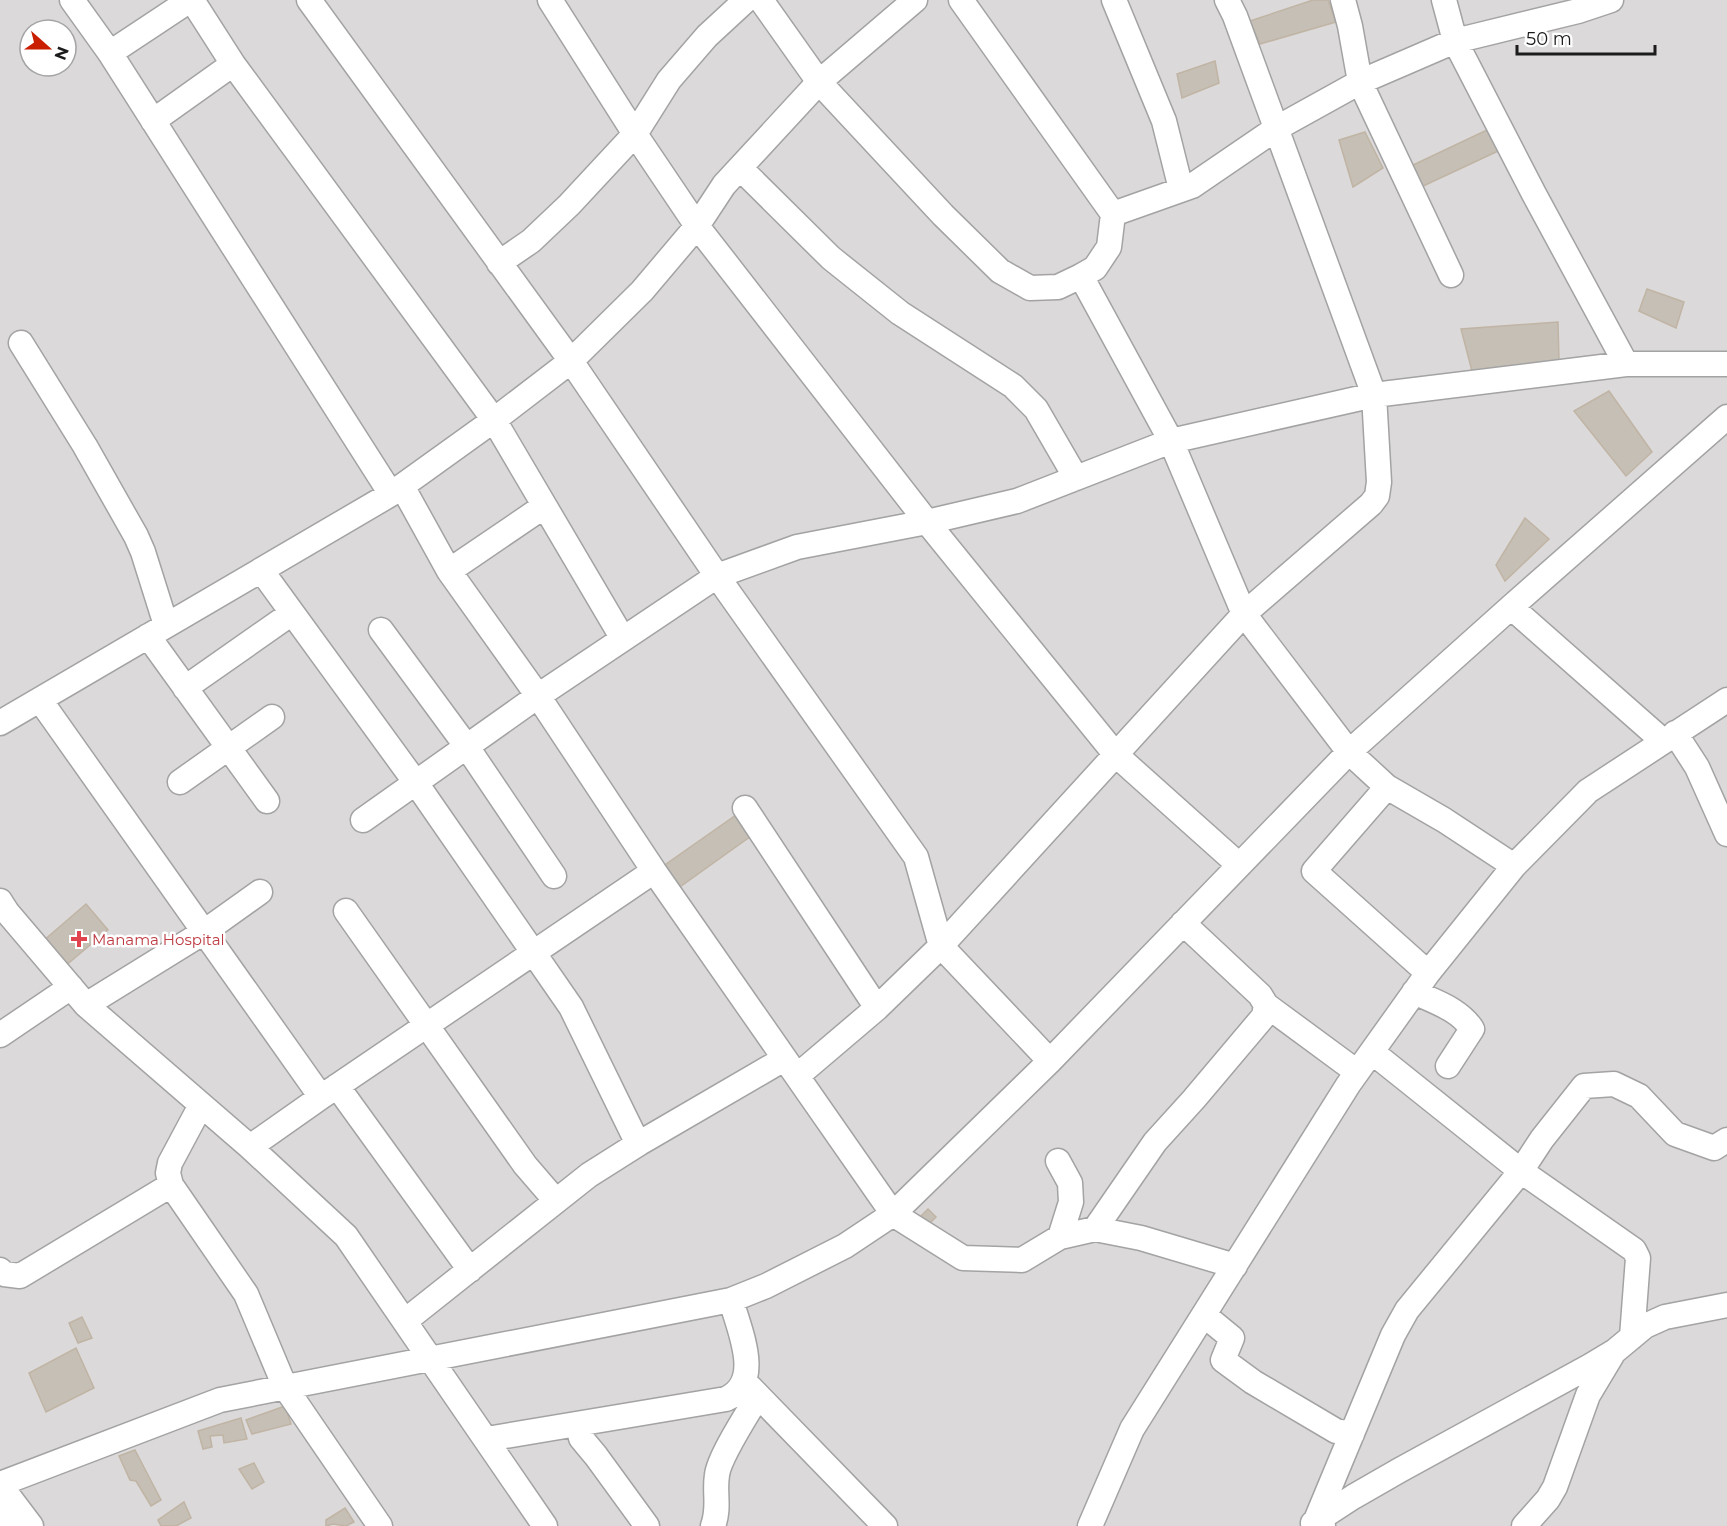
<svg xmlns="http://www.w3.org/2000/svg" width="1727" height="1526" font-family="Montserrat,sans-serif">
<rect width="100%" height="100%" fill="#eeece2"/>
<path fill="#dbd9d9" fill-rule="evenodd" d="M0,0h1727v1526h-1727zM30,30h36v36h-36z"/>
<path fill="#c6bfb5" stroke="#c0b4a4" stroke-width="1.5" d="M1313,0h15l8,22 -76,22 -10,-23z
M1215,61l4,22 -37,15 -5,-24z
M1489,129l9,22 -81,38 -6,-23z
M1365,132l18,36 -30,19 -14,-47z
M1647,289l37,13 -8,26 -37,-17z
M1558,322l1,40 -86,13 -12,-46z
M1609,391l43,61 -26,24 -52,-65z
M1525,518l24,21 -44,42 -9,-16z
M736,815l15,21 -74,53 -15,-22z
M86,904l22,26 -44,37 -21,-26z
M928,1209l8,8 -9,9 -8,-8z
M82,1317l10,21 -14,5 -9,-20z
M76,1348l18,40 -48,24 -17,-39z
M285,1406l6,18 -39,10 -6,-14z
M241,1418l6,21 -23,4 -1,-8 -13,1 2,11 -9,2 -5,-18z
M135,1450l26,50 -10,6 -15,-25 -6,-1 -11,-24z
M254,1463l10,19 -12,7 -13,-20z
M184,1502l7,16 -15,8h-15l-3,-6z
M345,1508l9,14 -8,4 -13,-2 -7,2v-6z"/>
<g fill="none" stroke-linecap="round" stroke-linejoin="round">
<g stroke="#a3a3a3" stroke-width="27">
<path id="minor" d="M72,0l38,53 281,441
M192,0l41,64 261,356 129,219
M309,0l262,361 146,215 199,281 25,89 109,115
M550,0l85,134 62,92 230,296 189,233 123,110
M761,0l58,82 124,133 57,56 30,17 28,-1 23,-11 14,-8 14,-21 4,-33 -152,-214
M1114,0l50,121 17,68
M1343,0l7,26 10,56 91,193
M1444,0l11,41 79,153 92,170
M110,53l80,-53
M153,121l80,-57
M740,168l91,90 69,55 113,73 23,23 40,69
M1113,214l79,-28 85,-58 83,-46 95,-41 123,-30 33,-11
M499,263l32,-22 38,-36 66,-71 34,-54 38,-44 39,-36
M1081,276l90,165 73,173 105,138 38,35 57,33 70,46
M21,343l64,103 51,90 7,16 23,73
M402,486l47,85 89,125 116,175 239,343 70,44 59,2 38,-23 35,-8 46,9 94,28
M261,570l155,213 155,224 67,137
M449,571l94,-64
M1511,607l152,134
M381,630l86,117 87,129
M148,636l119,165
M185,688l107,-75
M40,700l281,397
M0,723l391,-229 103,-74 77,-59 71,-70 55,-65 27,-41 95,-103 96,-82
M1675,733l22,34 30,67
M180,782l92,-65
M1387,787l-73,84 114,102
M745,808l132,200
M363,820l175,-124 179,-120 80,-29 130,-25 90,-21 154,-60 203,-46 252,-31h101
M0,901l7,11 79,93 164,142 96,89 199,290
M346,911l179,254 31,36
M1414,992c21,10 45,17 58,37l-24,37
M86,1005l118,-73 56,-40
M1266,1005l91,67
M0,1035l71,-48
M1372,1052l149,119 113,79 4,8 -6,79
M797,1076l80,-68 64,-62 303,-332 127,-110 6,-8 2,-14 -5,-87 -139,-379 -8,-16
M337,1086l133,184
M201,1105l-31,58 -2,10 3,12 75,109 39,93 95,139
M250,1147l71,-50 333,-226
M1058,1161l12,22 1,19 -11,35
M1095,1229l60,-87 39,-43 70,-83 2,-11 -6,-10 -77,-72
M0,1270l4,4 16,2 151,-91
M1204,1315l28,23 -9,22 30,22 83,49 16,3
M405,1321l184,-146 49,-31 146,-85
M744,1381l141,145
M578,1424l3,14 15,18 51,70
M487,1439l239,-40c38,-17 13,-69 5,-99
M0,1484l220,-84 511,-100 35,-14 79,-40 48,-32 157,-153 299,-309 162,-145 216,-190
M0,1485l31,41
M0,1511l9,15
M1313,1523l40,-26 47,-27 190,-104 25,-15 30,-25 20,-9 62,-12
M713,1526c7,-19 1,-33 4,-51 2,-18 31,-62 41,-79
M1090,1526l42,-97 216,-344 80,-112 86,-107 74,-75 139,-91
M1323,1526l-7,-6 77,-185 14,-25 114,-139 21,-32 42,-53 30,-2 25,12 36,38 39,14 13,-8
M1524,1526l24,-27 7,-12 33,-92 24,-40"/>
</g>
<use href="#minor" stroke="#fff" stroke-width="24"/>
</g>
<path fill="#e0444e" stroke="#fff" stroke-width="2" d="M76 930h6v6h6v6h-6v6h-6v-6h-6v-6h6z"/>
<g text-anchor="middle" dominant-baseline="central" stroke-width="5" stroke-linejoin="round" paint-order="stroke">
<g font-size="15" fill="#be3a42" stroke="#fff" text-anchor="start">
<text x="92" y="939">Manama Hospital</text>
</g>
</g>
<g transform="translate(48 48) rotate(111)"><circle r="28" fill="#ffffff" stroke="#a4a4a4" stroke-width="1.5"/>
<path d="M0-4.5L10 22L0 15L-10 22Z" fill="#c91e00"/>
<text y="-9" font-size="16" font-weight="bold" text-anchor="middle" fill="#1c1c1c">N</text>
</g>
<path d="M1517 45v9h138v-9" fill="none" stroke="#1c1c1c" stroke-width="3"/>
<text x="1526" y="45" font-size="18" fill="#1c1c1c" stroke="#ffffff" stroke-width="4.5" paint-order="stroke">50 m</text>
</svg>
